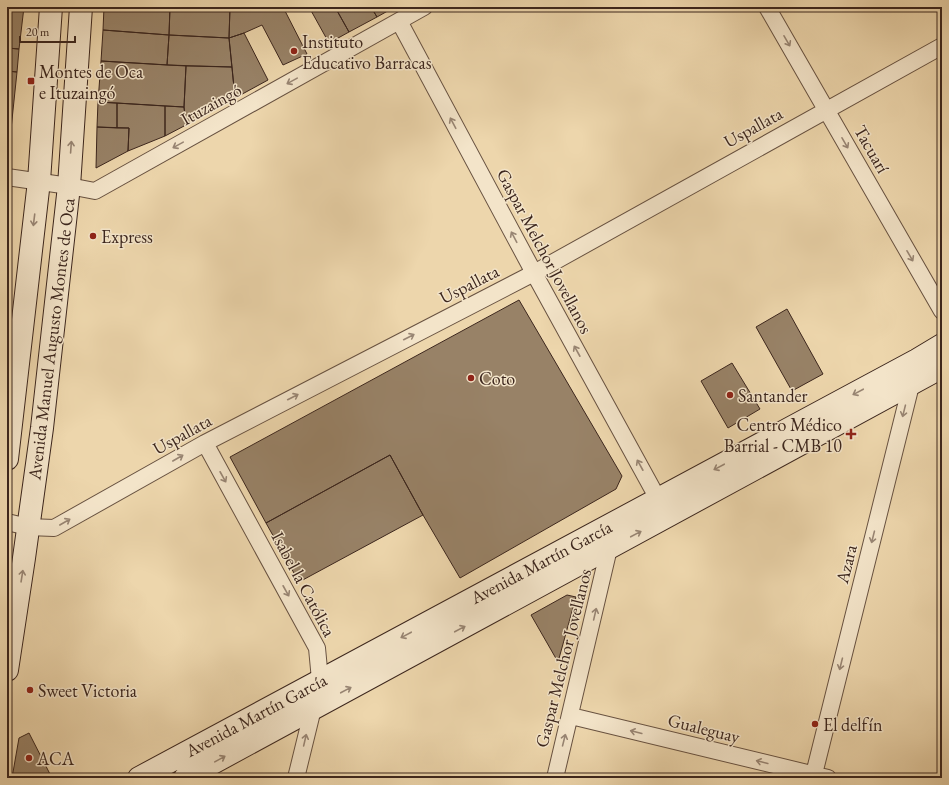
<svg xmlns="http://www.w3.org/2000/svg" width="949" height="785" font-family="'EB Garamond',serif">
<rect width="100%" height="100%" fill="#edd6ac"/>
<filter id="stains"><feTurbulence type="fractalNoise" baseFrequency=".005" numOctaves="4"/><feColorMatrix values="0 0 0 0 .2 0 0 0 0 .09 0 0 0 0 .02 0 0 0 .5 -.17"/></filter>
<radialGradient id="worn" r=".72"><stop offset=".6" stop-color="#630" stop-opacity="0"/><stop offset="1" stop-color="#630" stop-opacity=".3"/></radialGradient>
<path fill="#988267" stroke="#3c261d" d="M7,7h17l-5,42 -12,-1z
M104,7h66l-1,28 -66,-5z
M170,7h60l-1,31 -60,-3z
M230,7h53l24,47 -24,11 -21,-40 -18,8 -15,5z
M309,7h26l14,25 -20,11z
M335,7h36l6,10 -28,15z
M371,7h21l1,1 -16,9z
M103,30l66,5 -2,30 -66,-4z
M244,33l24,47 -33,18 -6,-60z
M169,35l60,3 3,29 -65,-2z
M7,48l12,1 -2,23 -10,-1z
M101,61l85,5 -2,41 -86,-5z
M186,66l46,1 3,31 -49,27 -2,-18z
M7,71l10,1 -9,86h-1z
M98,102l19,1v25l-20,-1z
M117,103l48,3v30l-37,15 1,-23h-12z
M165,106l19,1 2,18 -21,11z
M97,127l32,1 -1,23 -32,17z
M519,300l103,176 -6,13 -156,89 -37,-63 -33,-60 -124,68 -36,-66z
M787,309l36,65 -31,17 -36,-64z
M732,363l28,46 -32,19 -27,-47z
M390,455l33,60 -124,67 -33,-59z
M567,595l9,2 -18,65 -27,-47z
M29,733l23,45h-40l7,-40z"/>
<g fill="none" stroke-linecap="round" stroke-linejoin="round">
<g stroke="#685241" stroke-width="18">
<path id="minor" d="M767,7l175,304
M399,21l135,252 129,235
M7,177l62,9 26,5 329,-184
M205,443l112,205 3,32 -24,98
M7,522l21,5 26,1 151,-85 329,-170 408,-227
M571,716l257,62
M555,778l56,-238
M813,778l100,-401"/>
</g>
<g stroke="#3c261d" stroke-width="24">
<path id="secondary" d="M7,459l32,-278 12,-174
M7,670l17,-112 18,-130 27,-242 12,-179
M139,778l778,-418 25,-15
M185,778l757,-411"/>
</g>
<use href="#minor" stroke="#f3e4c9" stroke-width="16"/>
<use href="#secondary" stroke="#f3e4c9" stroke-width="22"/>
</g>
<defs><path id="oneway-shaft" d="M-6 0H5M1.5-3L5.5 0L1.5 3" fill="none" stroke-width="1.6" stroke-linecap="round" stroke-linejoin="round"/></defs>
<g stroke="#988573">
<use href="#oneway-shaft" transform="translate(787 41) rotate(60)"/>
<use href="#oneway-shaft" transform="translate(292 81) rotate(151)"/>
<use href="#oneway-shaft" transform="translate(453 123) rotate(-118)"/>
<use href="#oneway-shaft" transform="translate(845 143) rotate(60)"/>
<use href="#oneway-shaft" transform="translate(178 145) rotate(151)"/>
<use href="#oneway-shaft" transform="translate(71 147) rotate(-86)"/>
<use href="#oneway-shaft" transform="translate(34 220) rotate(97)"/>
<use href="#oneway-shaft" transform="translate(514 237) rotate(-118)"/>
<use href="#oneway-shaft" transform="translate(910 256) rotate(60)"/>
<use href="#oneway-shaft" transform="translate(409 337) rotate(-27)"/>
<use href="#oneway-shaft" transform="translate(577 351) rotate(-119)"/>
<use href="#oneway-shaft" transform="translate(858 392) rotate(152)"/>
<use href="#oneway-shaft" transform="translate(293 397) rotate(-27)"/>
<use href="#oneway-shaft" transform="translate(904 411) rotate(104)"/>
<use href="#oneway-shaft" transform="translate(178 458) rotate(-30)"/>
<use href="#oneway-shaft" transform="translate(640 465) rotate(-119)"/>
<use href="#oneway-shaft" transform="translate(719 467) rotate(152)"/>
<use href="#oneway-shaft" transform="translate(223 477) rotate(61)"/>
<use href="#oneway-shaft" transform="translate(65 522) rotate(-30)"/>
<use href="#oneway-shaft" transform="translate(636 534) rotate(-28)"/>
<use href="#oneway-shaft" transform="translate(873 537) rotate(104)"/>
<use href="#oneway-shaft" transform="translate(22 576) rotate(-81)"/>
<use href="#oneway-shaft" transform="translate(286 591) rotate(61)"/>
<use href="#oneway-shaft" transform="translate(595 614) rotate(-77)"/>
<use href="#oneway-shaft" transform="translate(460 629) rotate(-28)"/>
<use href="#oneway-shaft" transform="translate(406 635) rotate(152)"/>
<use href="#oneway-shaft" transform="translate(841 664) rotate(104)"/>
<use href="#oneway-shaft" transform="translate(346 690) rotate(-28)"/>
<use href="#oneway-shaft" transform="translate(636 732) rotate(-166)"/>
<use href="#oneway-shaft" transform="translate(305 740) rotate(-77)"/>
<use href="#oneway-shaft" transform="translate(564 740) rotate(-76)"/>
<use href="#oneway-shaft" transform="translate(220 759) rotate(-29)"/>
<use href="#oneway-shaft" transform="translate(762 762) rotate(-166)"/>
</g>
<g fill="#8f2418" stroke="#f3e4c9" stroke-width="1.5">
<circle cx="294" cy="51" r="4"/>
<rect x="27" y="77" width="8" height="8" rx="2"/>
<circle cx="93" cy="236" r="4"/>
<circle cx="471" cy="378" r="4"/>
<circle cx="730" cy="395" r="4"/>
<path d="M849 428h4v4h4v4h-4v4h-4v-4h-4v-4h4z"/>
<circle cx="30" cy="690" r="4"/>
<circle cx="815" cy="724" r="4"/>
<circle cx="29" cy="758" r="4"/>
</g>
<g text-anchor="middle" dominant-baseline="central" stroke-width="3" stroke-linejoin="round" paint-order="stroke">
<g font-size="18" fill="#3c261d" stroke="#f3e4c9" text-anchor="start">
<text x="302" y="41">Instituto<tspan x="302" dy="21">Educativo Barracas</tspan></text>
<text x="39" y="71">Montes de Oca<tspan x="39" dy="21">e Ituzaingó</tspan></text>
<text x="101" y="236">Express</text>
<text x="479" y="378">Coto</text>
<text x="738" y="395">Santander</text>
<text x="842" y="424" text-anchor="end">Centro Médico<tspan x="842" dy="21">Barrial - CMB 10</tspan></text>
<text x="38" y="690">Sweet Victoria</text>
<text x="823" y="724">El delfín</text>
<text x="37" y="758">ACA</text>
</g>
<g font-size="18" fill="#3c261d" stroke="#f3e4c9">
<text transform="translate(211 104) rotate(-29)">Ituzaingó</text>
<text transform="translate(753 127) rotate(-29)">Uspallata</text>
<text transform="translate(872 149) rotate(60)">Tacuarí</text>
<text transform="translate(545 251) rotate(62)">Gaspar Melchor Jovellanos</text>
<text transform="translate(469 284) rotate(-27)">Uspallata</text>
<text transform="translate(51 339) rotate(-83)">Avenida Manuel Augusto Montes de Oca</text>
<text transform="translate(182 434) rotate(-29)">Uspallata</text>
<text transform="translate(541 562) rotate(-28)">Avenida Martín García</text>
<text transform="translate(846 564) rotate(-76)">Azara</text>
<text transform="translate(304 584) rotate(62)">Isabel la Católica</text>
<text transform="translate(563 658) rotate(-76)">Gaspar Melchor Jovellanos</text>
<text transform="translate(256 715) rotate(-28)">Avenida Martín García</text>
<text transform="translate(704 728) rotate(14)">Gualeguay</text>
</g>
</g>
<rect width="949" height="785" fill="none" stroke="#edd6ac" stroke-width="24"/>
<rect x="8" y="8" width="933" height="769" fill="none" stroke="#3c261d" stroke-width="2"/>
<rect x="12" y="12" width="925" height="761" fill="none" stroke="#3c261d"/>
<path d="M20 36v6h55v-6" fill="none" stroke="#3c261d" stroke-width="2"/>
<text x="26" y="36" font-size="12" fill="#3c261d" stroke="#f3e4c9" stroke-width="3" paint-order="stroke">20 m</text>
<rect width="100%" height="100%" filter="url(#stains)"/>
<rect width="100%" height="100%" fill="url(#worn)"/>
</svg>
